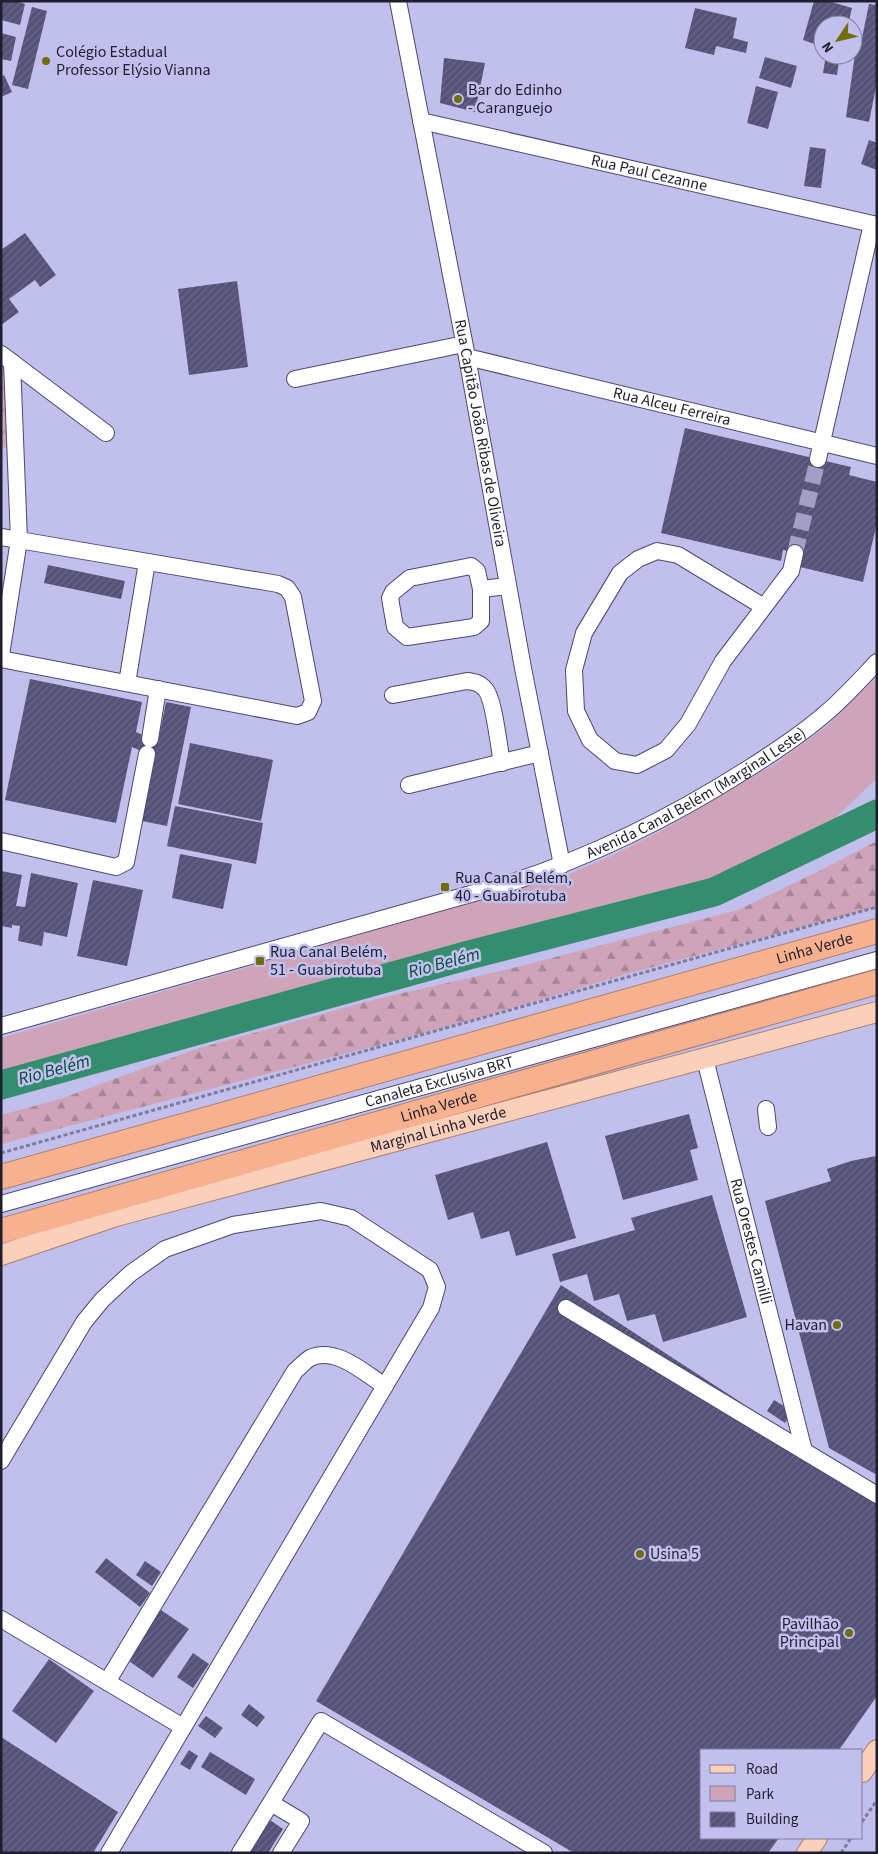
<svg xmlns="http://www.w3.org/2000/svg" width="878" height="1854" font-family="'Source Sans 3',sans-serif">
<defs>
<pattern id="forest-firs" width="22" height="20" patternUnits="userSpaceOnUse" patternTransform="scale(1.25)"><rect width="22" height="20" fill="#cfa4b9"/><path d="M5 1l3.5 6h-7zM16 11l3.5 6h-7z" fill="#a78597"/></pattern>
<pattern id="park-crowns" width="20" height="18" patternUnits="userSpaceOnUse" patternTransform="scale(1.25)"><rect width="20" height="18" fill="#cfa4b9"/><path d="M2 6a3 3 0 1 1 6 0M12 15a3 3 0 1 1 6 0" fill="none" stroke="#a78597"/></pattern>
<pattern id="building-hatch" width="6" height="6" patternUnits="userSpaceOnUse" patternTransform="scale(1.25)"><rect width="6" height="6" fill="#545278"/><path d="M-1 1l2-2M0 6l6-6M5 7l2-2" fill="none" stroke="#696786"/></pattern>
</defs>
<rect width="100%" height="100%" fill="#c1bfec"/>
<path fill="#cfa4b9" d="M877,677v101l-50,48 -114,58 -201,53 -511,140v-39l532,-153 36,-11 40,-17 50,-25 116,-68 52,-38z"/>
<path fill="url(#forest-firs)" d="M877,841v66l-250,67 -165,49 -461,121v-29l59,-16 136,-50 180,-50 137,-31 225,-58 79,-38z"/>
<path fill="url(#park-crowns)" d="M1,362l2,1 7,84 -9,1z"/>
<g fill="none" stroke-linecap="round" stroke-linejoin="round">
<path stroke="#358d6f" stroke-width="29" d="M1,1085l468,-130 245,-63 163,-78"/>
</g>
<path fill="url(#building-hatch)" d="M1,1h14l10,3 -5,21 -19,-5z
M814,1h14l24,7 -4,17h-25v22l-20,-7z
M869,4l8,1v77l-8,40 -23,-5 11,-77 5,-2z
M32,7l15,4 -19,78 -16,-4z
M695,8l42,10 -4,20 15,4 -2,11 -30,-7 -2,9 -29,-7z
M1,33l15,4 -5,24 -10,-2z
M826,55h14l-3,20 -14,-2z
M765,57l32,9 -6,22 -32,-10z
M444,58l41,5 -10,49 -35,-9z
M4,75l8,17 -11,5v-20z
M756,86l22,6 -10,37 -21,-6z
M869,140l8,3v27l-16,-6z
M810,147l16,2 -5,39 -17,-2z
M25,233l31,42 -16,12 -5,-7 -26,19 10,13 -18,13v-75z
M237,281l11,86 -59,8 -11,-86z
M685,428l166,39 -2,8 28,7v41l-14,59 -63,-15 3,-12 -20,-5 -2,11 -120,-28z
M48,565l77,16 -4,18 -77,-16z
M30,679l112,23 -6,30 22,10 8,-40 25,5 -24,119 -25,-5 13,-64 -23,-10 -16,76 -111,-23z
M190,743l83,17 -12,61 -83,-17z
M175,806l88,17 -7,41 -89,-18z
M180,854l52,10 -9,45 -51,-11z
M1,871l21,4 -6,31 9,1 6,-34 47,10 -11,54 -23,-5 -2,14 -24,-5 2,-15 -8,-1v3l-11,-2z
M93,880l50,10 -16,76 -50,-10z
M689,1114l9,34 -8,2 8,30 -75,20 -18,-64z
M547,1142l29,96 -60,18 -7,-25 -28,8 -8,-27 -25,8 -13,-45z
M876,1156l1,1v318l-48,-27 -64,-247 66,-20 -4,-12 24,-8z
M712,1195l35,122 -84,25 -8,-28 -28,7 -8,-27 -25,7 -7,-27 -27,8 -8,-28 83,-24 -4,-12z
M561,1285l242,158 74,46v207l-38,54h-137v88h77l-11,15h-194l-258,-152z
M774,1400l18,11 -7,12 -18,-12z
M106,1558l44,35 -10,14 -45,-35z
M145,1561l16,11 -9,14 -16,-11z
M161,1610l28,19 -36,49 -27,-19z
M193,1653l16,11 -16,24 -16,-11z
M49,1659l45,32 -38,52 -44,-32z
M249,1704l16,13 -8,10 -16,-12z
M206,1716l17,12 -8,10 -17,-12z
M1,1737l117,75 -25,41h-92z
M189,1750l9,6 -8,14 -10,-6z
M210,1752l45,27 -9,16 -45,-28z
M270,1820l13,9 -15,24h-18z"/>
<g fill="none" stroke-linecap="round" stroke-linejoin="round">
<path stroke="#a19fc6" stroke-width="16" stroke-dasharray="16 8" stroke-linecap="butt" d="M795,553l23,-94"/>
<g stroke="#4c496f" stroke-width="18">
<g id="minor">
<path id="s1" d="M398,1l69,356 56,311 39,197"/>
<path id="s2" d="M421,121l456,104"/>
<path d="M1,354l105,79"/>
<path id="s3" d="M467,357l410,99"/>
<path d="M295,379l169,-35"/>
<path d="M818,459l54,-235"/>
<path d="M1,537l18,3 -18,115"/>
<path d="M481,589l-4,-18 -6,-5 -61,12 -17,14 -3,6 5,29 12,10 67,-10 7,-6v-32l27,-3"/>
<path d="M764,607l-86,-52 -21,-4 -19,8 -18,14 -36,60 -10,37 2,41 14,29 25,21 22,4 29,-15 22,-26 35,-63 41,-54 27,-36 4,-18"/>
<path d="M1,659l296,57 11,-4 5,-11 -20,-104 -6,-9 -9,-4 -259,-44 -7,-178"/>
<path d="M127,683l20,-121"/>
<path d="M393,695l74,-14c8,1 13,2 18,8 9,9 14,59 17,74"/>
<path d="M150,739l8,-50"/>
<path d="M409,785l131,-32"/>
<path d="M1,841l115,26 10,-5 21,-108"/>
<path id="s4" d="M1,1026l509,-143c83,-27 162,-66 236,-113 27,-17 55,-35 80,-57 18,-15 34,-33 51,-51"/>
<path id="s5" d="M705,1059l99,392"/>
<path d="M766,1109l2,18"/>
<path id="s6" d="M1,1204l876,-244"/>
<path d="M566,1308l311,187"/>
<path d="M1,1461l83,-139 18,-22 29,-27 34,-24 68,-24 88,-14 30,7 79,52 7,17 -6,21 -322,545"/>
<path d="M1,1619l182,108"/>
<path d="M107,1682l188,-311c5,-4 10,-10 15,-13 26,-12 54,15 75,28"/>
<path d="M271,1803l30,18 -20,32"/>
<path d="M240,1853l81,-132 223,132"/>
</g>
</g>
<g stroke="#ac7e6c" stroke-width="22">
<g id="major">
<path id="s7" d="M1,1255l115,-39 761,-204"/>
<path d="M862,1772l15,-22"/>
<path d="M807,1853l10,-15"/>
</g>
</g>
<g stroke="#ac7e6c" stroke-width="26">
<g id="highway">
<path id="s8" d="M1,1177l876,-246"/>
<path id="s9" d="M1,1231l876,-249"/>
</g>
</g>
<path stroke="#7e7c9d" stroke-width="3" stroke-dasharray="4 2.5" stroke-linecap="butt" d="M1,1153l876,-246
M862,1822l15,-22
M841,1853l10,-15"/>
<use href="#minor" stroke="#fff" stroke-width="16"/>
<use href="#major" stroke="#fbd0bb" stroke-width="20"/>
<use href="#highway" stroke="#f8b18e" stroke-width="24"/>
</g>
<g fill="#716d0d" stroke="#c1bfec" stroke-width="2">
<circle cx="46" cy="61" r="5"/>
<circle cx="458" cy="99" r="5"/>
<rect x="440" y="882" width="10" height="10" rx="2.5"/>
<rect x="255" y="956" width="10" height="10" rx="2.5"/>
<circle cx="837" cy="1325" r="5"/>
<circle cx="640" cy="1554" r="5"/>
<circle cx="849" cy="1633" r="5"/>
</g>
<g text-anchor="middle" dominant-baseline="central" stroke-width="5" stroke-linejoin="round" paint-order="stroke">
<g font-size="16" fill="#1f1e2e" stroke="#c1bfec" text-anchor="start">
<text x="56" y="52">Colégio Estadual<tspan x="56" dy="18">Professor Elýsio Vianna</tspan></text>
<text x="468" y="90">Bar do Edinho<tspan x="468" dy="18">- Caranguejo</tspan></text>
<text x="455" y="878">Rua Canal Belém,<tspan x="455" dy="18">40 - Guabirotuba</tspan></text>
<text x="270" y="952">Rua Canal Belém,<tspan x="270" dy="18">51 - Guabirotuba</tspan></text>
<text x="827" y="1325" text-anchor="end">Havan</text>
<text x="650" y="1554">Usina 5</text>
<text x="839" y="1624" text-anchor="end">Pavilhão<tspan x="839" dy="18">Principal</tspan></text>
</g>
<g font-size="16" fill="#1f1e2e" stroke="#c1bfec">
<text stroke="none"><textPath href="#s2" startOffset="234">Rua Paul Cezanne</textPath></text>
<text stroke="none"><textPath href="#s3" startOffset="211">Rua Alceu Ferreira</textPath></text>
<text stroke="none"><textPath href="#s1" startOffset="440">Rua Capitão João Ribas de Oliveira</textPath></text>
<text stroke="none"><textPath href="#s4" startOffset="736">Avenida Canal Belém (Marginal Leste)</textPath></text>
<text stroke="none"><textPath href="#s8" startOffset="845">Linha Verde</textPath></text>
<text stroke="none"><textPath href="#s6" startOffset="455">Canaleta Exclusiva BRT</textPath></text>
<text stroke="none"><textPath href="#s9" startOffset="455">Linha Verde</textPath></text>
<text stroke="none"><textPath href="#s7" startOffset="455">Marginal Linha Verde</textPath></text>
<text stroke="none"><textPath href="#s5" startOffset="188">Rua Orestes Camilli</textPath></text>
</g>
<g font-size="18" font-style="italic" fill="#014d38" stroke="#c1bfec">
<text transform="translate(444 963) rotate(-15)">Rio Belém</text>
<text transform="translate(54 1070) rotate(-15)">Rio Belém</text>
</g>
</g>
<rect width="878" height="1854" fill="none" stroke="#1f1e2e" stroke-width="5"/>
<rect x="700" y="1749" width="162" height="90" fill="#c1bfec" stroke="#807fa0"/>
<rect x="710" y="1765" width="25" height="8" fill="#fbd0bb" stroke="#807fa0"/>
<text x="746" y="1774" font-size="15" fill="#1f1e2e">Road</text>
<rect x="710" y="1786" width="25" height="15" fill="#cfa4b9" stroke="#807fa0"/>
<text x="746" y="1799" font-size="15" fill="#1f1e2e">Park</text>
<rect x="710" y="1812" width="25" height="15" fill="url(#building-hatch)" stroke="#807fa0"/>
<text x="746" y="1824" font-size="15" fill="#1f1e2e">Building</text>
<g transform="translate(838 40) rotate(235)"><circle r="24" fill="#c1bfec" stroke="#807fa0"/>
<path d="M0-4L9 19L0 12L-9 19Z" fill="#716d0d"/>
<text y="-8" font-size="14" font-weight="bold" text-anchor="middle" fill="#1f1e2e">N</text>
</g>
</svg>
